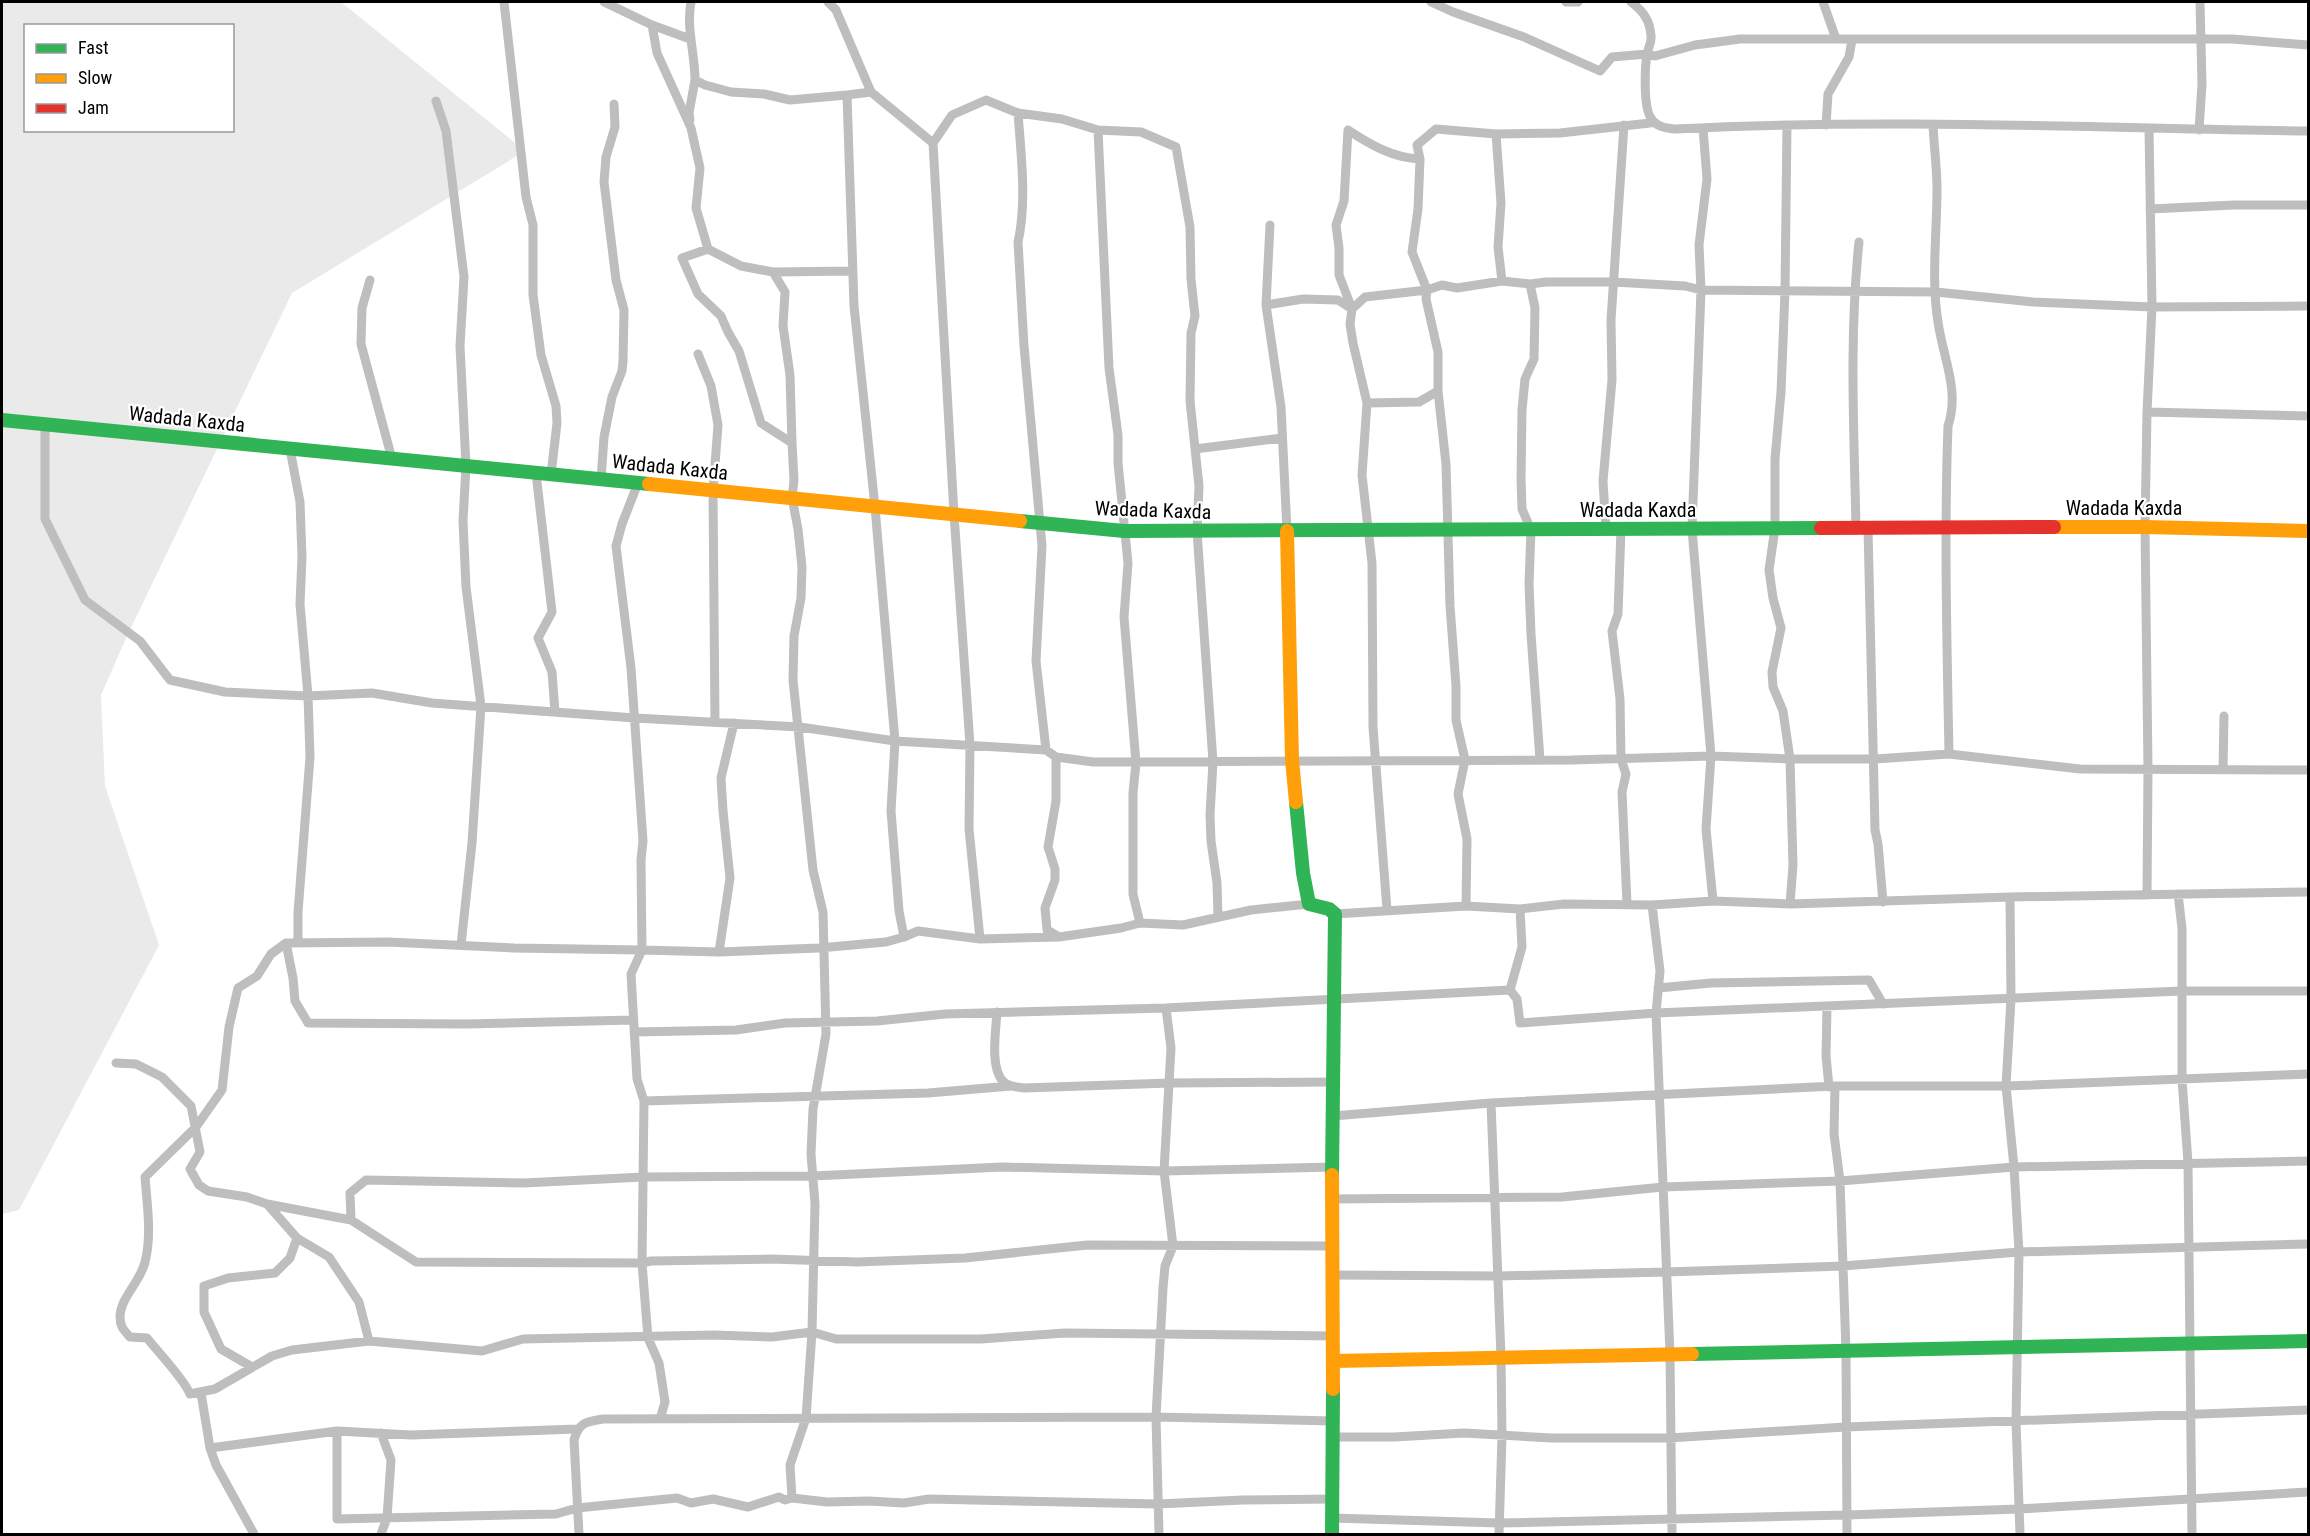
<svg xmlns="http://www.w3.org/2000/svg" width="2310" height="1536" font-family="'Roboto Condensed',sans-serif">
<rect width="100%" height="100%" fill="#fff"/>
<path fill="#eaeaea" fill-rule="evenodd" d="M2,2h339l184,149 -233,142 -165,343 -26,59 4,91 54,159 -140,265 -17,4zM26,26h206v104h-206z"/>
<g fill="none" stroke-linecap="round" stroke-linejoin="round">
<path stroke="#bebebe" stroke-width="9" d="M504,2l22,195 7,28v70l8,60 15,51 1,17 -6,52
M604,2l48,23 5,28 34,75 9,40 -4,40 12,41 33,17 32,6 12,20 -2,34 7,49 2,68
M691,2c-5,27 4,51 4,78
M828,2l8,8 35,82
M1431,2l22,10 71,25 76,34 12,-14 35,-3 8,2 40,-11 45,-6h492l76,6
M1566,2h12
M1631,2c12,9 19,18 20,34 1,6 -3,12 -4,18 -2,13 -4,53 4,64 5,9 15,10 24,11 211,-11 423,-1 633,2
M1823,2l13,37
M652,25l38,14
M436,101l10,30 18,146 -4,69 6,120 -3,55 3,66 15,119 -9,137 -11,102
M1018,113c3,41 9,89 0,129l6,104 18,200 -6,115 10,89
M690,120l-1,-7 6,-33 10,5 26,7 33,2 26,6 57,-5
M1787,125l-2,166 -4,101 -6,67v69l-6,42 4,28 8,30 -9,44 1,15 10,24 7,48 3,106 -3,39
M1826,125l2,-31 21,-37 3,-17
M1933,125c1,21 4,43 4,64 0,44 -6,90 1,133 5,36 22,68 10,104 -4,109 -1,219 1,328
M1703,128l4,51 -8,66 2,45 -9,239 19,227 -5,73 7,72
M1098,130l43,2 35,15 14,80 1,52 4,37 -4,17 -1,68 9,85 -2,45 16,231 -3,53 1,26 6,42 1,34
M2199,130l3,-46 -2,-82
M1496,134l5,69 -3,44 4,34
M933,143l19,-28 34,-15 32,13 44,6 36,11 11,238 9,67v28l10,100 -4,54 12,146 -3,30v101l7,29
M1420,159l-3,-14 19,-16 60,5 64,-1 90,-10 1,-5
M2150,209l84,-4h74
M1270,225l-4,80 15,102 6,124
M708,249l-26,9 16,36 23,22 7,16 11,19 22,72 31,20 2,37 -2,18 6,31 4,38 -1,31 -7,38 -1,44 20,190 10,42 3,122 -13,75 -2,45 4,50 -3,128 -6,86 -16,47 2,33
M773,272l79,-1
M370,280l-8,28 -1,36 31,115
M1530,284l5,24 -1,51 -9,20 -3,31 -1,69 1,30 9,21 -2,54 2,50 9,126
M1266,305l37,-6 35,1 14,9 -13,-34v-27l-3,-23 8,-24 4,-71c21,14 45,28 72,29l-2,50 -6,43 15,38 -1,9 12,53v39l8,73 4,142 6,80v34l9,40 -7,34 9,45 -1,67
M698,354l13,32 7,39 -5,66 2,231
M1367,403l52,-1 19,-11
M2147,412l161,4
M45,425v94l40,81 55,41 30,39 55,12 83,4 64,-3 60,10 203,15 165,9 95,14 151,9 10,7 37,5 479,-2 139,-4 79,3h85l74,-5 131,15 228,1
M290,449l10,53 2,55 -2,47 8,92 2,61 -12,155v31
M1195,449l87,-11
M536,473l16,139 -14,26 14,34 3,40
M601,480l3,-43 8,-40 10,-26 1,-10 1,-51 -8,-30 -12,-98 2,-25 9,-30 -1,-23
M638,483l-16,41 -6,22 15,122 12,173 -2,19 1,90 77,2 100,-4 67,-6 18,-5
M1856,528c-2,-96 -7,-191 3,-286
M1868,528l7,302 3,14 5,58
M1606,529l-3,-48 9,-101 -1,-60 13,-195
M1621,529l-3,85 -6,17 8,68 1,60 5,15 -4,18 5,112
M1056,757v44l-8,46 7,22v11l-10,28 2,22 12,7 62,-9 19,-5 43,2 68,-15 58,-6
M2223,769l1,-53
M2178,894l4,34v151l6,84 4,371
M2147,895l1,-126 -3,-242 2,-115 5,-105 -3,-178
M2010,897l1,102 -5,87 8,81 5,85 -3,169 4,113
M1652,905l8,66 -4,42 14,341 2,180
M1520,909l2,38 -12,43 7,9 3,24 136,-10 526,-22h126
M1387,910l-14,-183 -1,-164 -10,-88 5,-72 -14,-60 -3,-19 2,-15 13,-12 62,-7 15,-5 15,3 45,-7 28,3 16,-2h67l72,4 16,4 235,2 97,10 119,5 156,-1
M1335,914l131,-8 54,3 44,-5 88,1 61,-4 77,3 220,-7 298,-5
M980,939l-11,-110 1,-84 -16,-231 -21,-371 -62,-51 -24,3 7,211 21,201 20,234 -4,70 8,100 5,26 14,-6 62,8 79,-2
M286,943l7,35 2,23 13,22 158,1 167,-4
M719,952l11,-74 -7,-67 -2,-33 13,-55
M1658,988l53,-5 158,-3 14,24
M1827,1007l-1,49 3,31
M997,1012c-1,18 -8,59 8,71 6,4 12,4 19,5l146,-5 163,-1
M634,1032l102,-2 49,-7 92,-2 68,-7 221,-6 344,-18
M116,1063l20,1 26,13 29,29 9,46 -10,17 9,16 9,6 39,6 20,7 30,34 32,19 30,45 10,39
M1835,1086l-1,48 6,47 6,170 1,183
M644,1101l284,-8 83,-7
M1491,1103l10,254 1,79 -3,98
M1333,1116l158,-13 344,-17h171l302,-12
M1333,1199l229,-2 101,-10 177,-6 174,-14 294,-6
M267,1204l84,16 65,42 226,1 2,-162 -7,-22 -6,-105 11,-24 -128,-2 -126,-6 -102,1 -15,11 -14,22 -19,12 -9,39 -7,63 -26,37 -51,50c2,27 7,58 0,85 -4,19 -25,36 -25,55 0,10 4,13 10,20l17,1c11,14 37,41 43,56l25,-5 57,-33 20,-6 77,-9 113,10 41,-12 191,-4 58,2 40,-5 24,7h145l84,-6 269,3
M351,1220l-1,-27 16,-13 158,3 119,-6 170,-1 189,-9 162,4 169,-4
M1333,1275l166,1 167,-4 177,-6 176,-14 289,-8
M252,1367l-31,-18 -17,-37v-26l24,-8 47,-5 15,-15 7,-20
M201,1393l9,55 6,17 38,69
M660,1419l5,-17 -6,-39 -11,-25 -6,-75 9,-2 121,-2 85,3 108,-4 122,-13 244,1
M337,1431v88l219,-5 21,-6 100,-10 14,5 22,-4 35,8 31,-10 6,3 7,-2 35,4 42,-1 35,2 25,-4 229,5 85,-4 89,-1
M381,1433l10,27 -4,58 -6,16
M1333,1437h61l70,-4 88,5h117l176,-11 463,-17
M210,1448l127,-17 74,4 166,-6
M1332,1518l167,5 348,-8 172,-6 289,-17
M579,1534l-5,-94c5,-18 12,-18 29,-21l553,-2 177,4
M1159,1534l-3,-117 7,-129 2,-22 8,-20 -9,-75 7,-123 -5,-40"/>
<path stroke="#30b455" stroke-width="14" d="M2,420l647,64
M1020,521l104,10 697,-3
M1296,802l7,71 6,31 20,5 6,5 -3,261
M1692,1354l616,-13
M1332,1534l1,-145"/>
<path stroke="#ff9f0a" stroke-width="14" d="M649,484l371,37
M2054,527h91l163,4
M1287,531l5,229 4,42
M1332,1175l1,214
M1334,1361l358,-7"/>
<path stroke="#e5322d" stroke-width="14" d="M1821,528l233,-1"/>
</g>
<g text-anchor="middle" dominant-baseline="central" stroke-width="4.5" stroke-linejoin="round" paint-order="stroke">
<g font-size="20" fill="#000" stroke="#fff">
<text transform="translate(187 419) rotate(6)">Wadada Kaxda</text>
<text transform="translate(670 467) rotate(6)">Wadada Kaxda</text>
<text x="2124" y="508">Wadada Kaxda</text>
<text transform="translate(1153 510) rotate(2)">Wadada Kaxda</text>
<text x="1638" y="510">Wadada Kaxda</text>
</g>
</g>
<rect width="2310" height="1536" fill="none" stroke="#000000" stroke-width="6"/>
<rect x="24" y="24" width="210" height="108" fill="#ffffff" stroke="#999999" stroke-width="1.5"/>
<rect x="36" y="44" width="30" height="9" fill="#30b455" stroke="#999999" stroke-width="1.5"/>
<text x="78" y="54" font-size="18" fill="#000000">Fast</text>
<rect x="36" y="74" width="30" height="9" fill="#ff9f0a" stroke="#999999" stroke-width="1.5"/>
<text x="78" y="84" font-size="18" fill="#000000">Slow</text>
<rect x="36" y="104" width="30" height="9" fill="#e5322d" stroke="#999999" stroke-width="1.5"/>
<text x="78" y="114" font-size="18" fill="#000000">Jam</text>
</svg>
